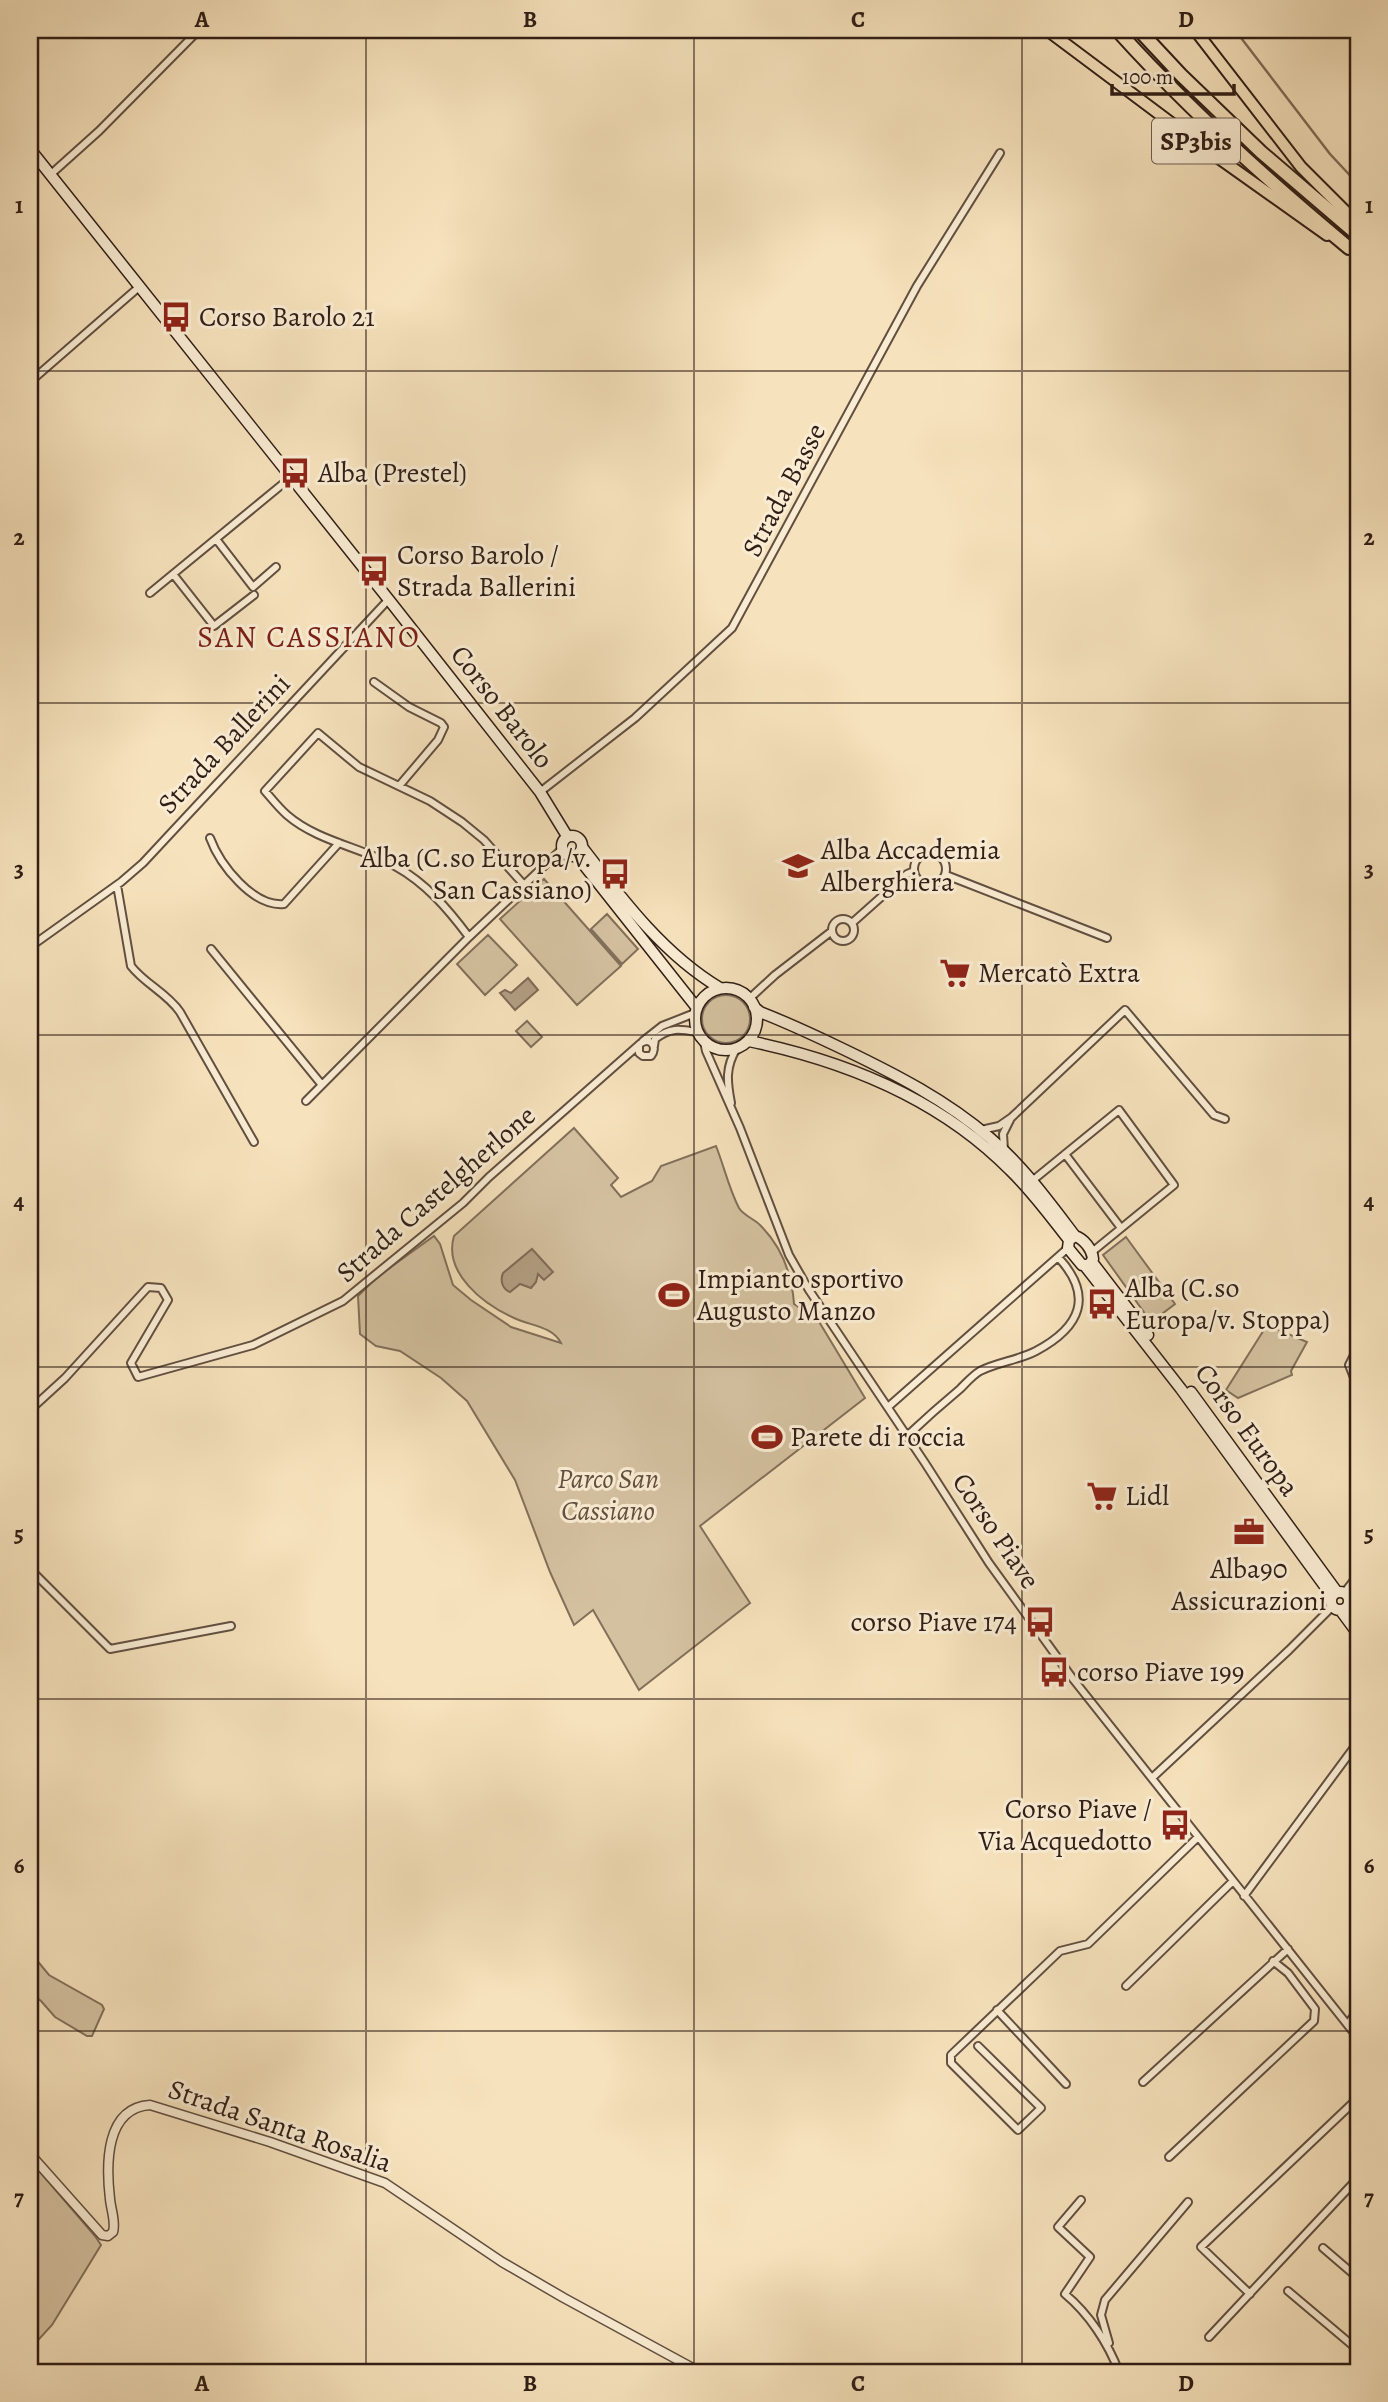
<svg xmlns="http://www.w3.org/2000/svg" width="1388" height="2402" font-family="Alegreya,serif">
<rect width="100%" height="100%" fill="#f6e2bc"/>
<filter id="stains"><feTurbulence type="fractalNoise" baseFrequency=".00286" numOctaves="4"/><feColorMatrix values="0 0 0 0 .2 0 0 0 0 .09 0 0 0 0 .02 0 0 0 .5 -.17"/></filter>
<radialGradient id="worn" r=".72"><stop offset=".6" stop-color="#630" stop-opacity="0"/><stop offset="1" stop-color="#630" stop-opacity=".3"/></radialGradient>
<path fill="#d4c1a0" stroke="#82705b" stroke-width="2" d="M544,879l77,87 -44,39 -77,-86z
M607,914l31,35 -16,15 -31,-35z
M488,935l29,30 -32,30 -28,-31z
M702 1019a24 24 0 1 1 48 0a24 24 0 1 1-48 0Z
M527,1021l15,16 -11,10 -15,-16z
M574,1128l44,50 -7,7 10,12 31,-16 9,-15 55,-20c8,20 13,43 23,62 4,7 15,11 21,17 21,21 32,49 34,79l24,16 47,78 -165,128 50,77 -111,87 -46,-80 -19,15 -24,-53 -35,-92 -48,-79 -26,-23 -41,-27 -24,-5 -16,-12 -2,-38 19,-19 57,-41 6,8 13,41 18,15 40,27 50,16c-9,-17 -30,-17 -47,-25 -31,-14 -71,-45 -60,-82z
M1126,1237l49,67 -24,18 -48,-67z
M1267,1325l40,17 -16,29 1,4 -54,23 -12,-8z
M30,1952l19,23 53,30 2,4 -12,27h-5l-32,-19 -14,-16 -11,-9z
M35,2166l60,70 6,9 -49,80 -22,24v-154l5,-10z"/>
<path fill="#b39f84" stroke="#7f6b58" stroke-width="2" d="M528,978l10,12 -23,20 -15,-17 5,-3 6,3z
M532,1249l21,23 -9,8 -6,-6 -2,8 -5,6 -11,-4 -10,8c-8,-3 -10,-12 -7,-19z"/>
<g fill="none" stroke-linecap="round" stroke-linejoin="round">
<path stroke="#7f6b58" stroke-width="2.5" d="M1235,30l95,124 28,30"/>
<g stroke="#624f40" stroke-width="10">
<path id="minor" d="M50,175l49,-44 100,-101
M31,381l108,-94
M216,539l37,48 23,-20
M173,574l41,52 40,-31
M150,593l140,-115
M374,682l35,25 32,16 3,4 -6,13 -39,46
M540,792l95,-74 97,-90 185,-342 83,-133
M210,838c10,27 43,69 74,66l55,-61
M914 869a16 16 0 1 1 32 0a16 16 0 1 1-32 0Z
M946,875l161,63
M117,885l14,81c14,18 36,27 49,46l74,130
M832 930a11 11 0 1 1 22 0a11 11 0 1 1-22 0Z
M852,923l55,-49 7,-3
M469,937c-21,-28 -43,-54 -74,-71 -35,-19 -78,-25 -108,-51 -8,-7 -15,-16 -22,-24l53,-58 41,34 71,34 32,21 22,18 40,45
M30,947l91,-65 22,-19 246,-264
M211,949l111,136
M749,999l26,-24 57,-44
M643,1041l19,-15 33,-13
M704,1042l2,9 34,77 49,127 20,35 116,173 64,100 84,116 285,359
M654,1046l1,-7c15,-12 25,-10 42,-7
M306,1101l163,-164 93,-88
M731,1103c-4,-21 -6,-36 6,-55
M981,1130l18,-4 13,-9 113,-107 89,105 11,4
M1004,1150l-1,-16 7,-14
M1065,1154l56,74
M1032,1181l87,-71 55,75 -82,67
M1358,1347l-9,18 9,23
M888,1407l180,-159
M30,1410l35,-32 83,-91 13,1 7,12 -37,63 7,14 115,-32 90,-44 120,-98 26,-26 152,-134c10,-6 17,4 10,13h-8l-4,-3v-8
M907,1436c17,-16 35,-32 53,-47 6,-6 13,-14 20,-18 18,-9 39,-11 56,-20 45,-24 58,-55 22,-94
M30,1569l80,80 121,-23
M1344,1593l14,-18
M1152,1778l137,-128 43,-43
M1244,1896l114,-154
M1126,1986l107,-105
M997,2010l69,74
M1348,2024l10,-14
M978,2046l63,62 -23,22 -67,-67v-8l109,-104 28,-7 110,-107
M1143,2082l145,-133
M1169,2157l145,-136 1,-12 -27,-36 -15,-12
M1081,2200l-23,27 32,30 -25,37c24,20 43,49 54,78
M1323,2248l35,30
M1288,2291l70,59
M1250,2294l-49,-47 157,-149
M1209,2337l149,-159
M1109,2343l-8,-28 4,-15 83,-98
M1355,2372l3,-4"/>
</g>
<g stroke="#624f40" stroke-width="11">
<path id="tertiary" d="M30,2154l72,81 6,1 5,-4c3,-10 -2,-22 -3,-33 -4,-34 -5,-91 40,-94l120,37 115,41 117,79 62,36 136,74"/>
</g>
<g stroke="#301e16" stroke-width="13">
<path id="secondary" d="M30,149l363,456 147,187 27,44
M562 846a10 10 0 1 1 20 0a10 10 0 1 1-20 0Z
M582,847c40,52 81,107 138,141
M576,855l121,153
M695 1019a31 31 0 1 1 62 0a31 31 0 1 1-62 0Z
M754,1007l6,5c28,11 56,24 83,37 52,25 103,51 147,89 33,28 59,64 85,98
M749,1041c97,20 190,57 261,129 22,21 40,46 59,70
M1075,1236c9,3 17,13 18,23l-4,6h-7l-14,-17 1,-8z
M1092,1262l56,73
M1085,1266l96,123 151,207
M1191,1392l146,200
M1331 1601a9 9 0 1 1 18 0a9 9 0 1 1-18 0Z
M1348,1606l10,14
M1341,1611l17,23"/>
</g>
<g stroke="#301e16" stroke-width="14">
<path id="trunk" d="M1047,30l159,119 121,86
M1195,30l106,137 57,57"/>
</g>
<g stroke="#301e16" stroke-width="16">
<path id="motorway" d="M1117,30c71,79 150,150 232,218
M1139,30l42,45 80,77 97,83"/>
</g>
<use href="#minor" stroke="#f9ecd3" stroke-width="6"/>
<use href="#tertiary" stroke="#f9ecd3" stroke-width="8"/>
<use href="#secondary" stroke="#f9ecd3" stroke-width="10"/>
<use href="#trunk" stroke="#f6e2bc" stroke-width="10"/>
<use href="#motorway" stroke="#f6e2bc" stroke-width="12"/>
</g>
<path fill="none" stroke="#301e16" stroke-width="2" stroke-opacity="0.55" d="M366,30v2342M694,30v2342M1022,30v2342M30,371h1328M30,703h1328M30,1035h1328M30,1367h1328M30,1699h1328M30,2031h1328"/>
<defs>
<g id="bus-bare" transform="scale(2.415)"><path d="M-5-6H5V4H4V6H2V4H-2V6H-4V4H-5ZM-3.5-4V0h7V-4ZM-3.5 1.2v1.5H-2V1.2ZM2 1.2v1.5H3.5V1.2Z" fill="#8f2418" stroke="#f9ecd3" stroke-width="2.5" paint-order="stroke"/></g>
<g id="school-bare" transform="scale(2.415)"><path d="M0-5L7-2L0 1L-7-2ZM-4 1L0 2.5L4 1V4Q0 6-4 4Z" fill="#8f2418" stroke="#f9ecd3" stroke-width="2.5" paint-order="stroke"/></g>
<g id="supermarket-bare" transform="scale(2.415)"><path d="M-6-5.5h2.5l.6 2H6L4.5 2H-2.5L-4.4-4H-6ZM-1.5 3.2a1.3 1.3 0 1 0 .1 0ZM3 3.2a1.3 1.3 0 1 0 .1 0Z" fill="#8f2418" stroke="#f9ecd3" stroke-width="2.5" paint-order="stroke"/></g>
<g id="stadium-bare" transform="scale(2.415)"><path d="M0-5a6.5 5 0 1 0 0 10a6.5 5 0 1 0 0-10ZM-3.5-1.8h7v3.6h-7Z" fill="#8f2418" stroke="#f9ecd3" stroke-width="2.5" paint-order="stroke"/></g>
<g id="office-bare" transform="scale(2.415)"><path d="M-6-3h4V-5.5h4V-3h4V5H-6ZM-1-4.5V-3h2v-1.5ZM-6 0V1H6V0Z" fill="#8f2418" stroke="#f9ecd3" stroke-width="2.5" paint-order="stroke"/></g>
</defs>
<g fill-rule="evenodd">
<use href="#bus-bare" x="176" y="317"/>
<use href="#bus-bare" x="295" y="473"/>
<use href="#bus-bare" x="374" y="571"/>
<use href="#school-bare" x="798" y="866"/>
<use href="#bus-bare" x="615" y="874"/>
<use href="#supermarket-bare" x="955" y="973"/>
<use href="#stadium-bare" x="674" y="1295"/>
<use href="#bus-bare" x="1102" y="1304"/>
<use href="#stadium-bare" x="767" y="1437"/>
<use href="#supermarket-bare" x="1102" y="1496"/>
<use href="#office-bare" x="1249" y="1532"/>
<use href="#bus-bare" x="1040" y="1622"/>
<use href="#bus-bare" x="1054" y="1672"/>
<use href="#bus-bare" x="1175" y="1825"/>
</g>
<g text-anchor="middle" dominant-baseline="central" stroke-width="6" stroke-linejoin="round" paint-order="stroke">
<rect fill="#f9ecd3" stroke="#6c5c4f" stroke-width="2" x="1152" y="118.5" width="88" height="45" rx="5"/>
<g font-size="26" font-weight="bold" fill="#301e16">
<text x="1196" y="141">SP3bis</text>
</g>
<g font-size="28" fill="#301e16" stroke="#f9ecd3" text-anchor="start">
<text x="199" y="317">Corso Barolo 21</text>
<text x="318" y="473">Alba (Prestel)</text>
<text x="397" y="555">Corso Barolo /<tspan x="397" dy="32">Strada Ballerini</tspan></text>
<text x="821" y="850">Alba Accademia<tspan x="821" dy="32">Alberghiera</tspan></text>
<text x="592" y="858" text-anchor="end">Alba (C.so Europa/v.<tspan x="592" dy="32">San Cassiano)</tspan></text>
<text x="978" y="973">Mercatò Extra</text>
<text x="697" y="1279">Impianto sportivo<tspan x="697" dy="32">Augusto Manzo</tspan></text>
<text x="1125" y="1288">Alba (C.so<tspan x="1125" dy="32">Europa/v. Stoppa)</tspan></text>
<text x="790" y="1437">Parete di roccia</text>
<text x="1125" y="1496">Lidl</text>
<text x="1249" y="1569" text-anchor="middle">Alba90<tspan x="1249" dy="32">Assicurazioni</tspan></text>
<text x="1017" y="1622" text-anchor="end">corso Piave 174</text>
<text x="1077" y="1672">corso Piave 199</text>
<text x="1152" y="1809" text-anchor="end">Corso Piave /<tspan x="1152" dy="32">Via Acquedotto</tspan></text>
</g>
<g font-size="28" fill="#301e16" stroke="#f9ecd3">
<text transform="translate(784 490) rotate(-62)">Strada Basse</text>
<text transform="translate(502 707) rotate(52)">Corso Barolo</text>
<text transform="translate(224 744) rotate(-47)">Strada Ballerini</text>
<text transform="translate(436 1194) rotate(-41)">Strada Castelgherlone</text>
<text transform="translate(1247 1430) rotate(54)">Corso Europa</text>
<text transform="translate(996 1531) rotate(56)">Corso Piave</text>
<text transform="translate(280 2126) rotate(19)">Strada Santa Rosalia</text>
</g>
<g font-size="28" font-style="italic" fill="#614f3f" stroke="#f9ecd3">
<text x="608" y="1479">Parco San<tspan x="608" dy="32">Cassiano</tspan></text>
</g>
<g font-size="30" letter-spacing="2" fill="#7a1f14" stroke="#f9ecd3">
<text x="309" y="637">SAN CASSIANO</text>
</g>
</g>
<rect width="1388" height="2402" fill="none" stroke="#f6e2bc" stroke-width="77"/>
<path d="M1112 84v10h122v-10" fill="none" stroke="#301e16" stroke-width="3.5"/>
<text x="1122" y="84" font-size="21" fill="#301e16" stroke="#f9ecd3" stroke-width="5" paint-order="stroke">100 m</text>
<rect x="38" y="38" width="1312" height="2326" fill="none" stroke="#301e16" stroke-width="2.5"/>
<g font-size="23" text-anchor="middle" font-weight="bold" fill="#301e16">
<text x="202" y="27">A</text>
<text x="530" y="27">B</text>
<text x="858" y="27">C</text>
<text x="1186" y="27">D</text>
<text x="19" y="213">1</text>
<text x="1369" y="213">1</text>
<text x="19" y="545">2</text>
<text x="1369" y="545">2</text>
<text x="19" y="877">3</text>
<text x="1369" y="877">3</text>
<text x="19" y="1209">4</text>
<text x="1369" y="1209">4</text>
<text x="19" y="1541">5</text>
<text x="1369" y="1541">5</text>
<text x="19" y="1873">6</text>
<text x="1369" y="1873">6</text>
<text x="19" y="2205">7</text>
<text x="1369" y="2205">7</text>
<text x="202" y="2391">A</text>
<text x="530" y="2391">B</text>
<text x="858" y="2391">C</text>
<text x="1186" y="2391">D</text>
</g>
<rect width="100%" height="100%" filter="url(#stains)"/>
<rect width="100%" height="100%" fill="url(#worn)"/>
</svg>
